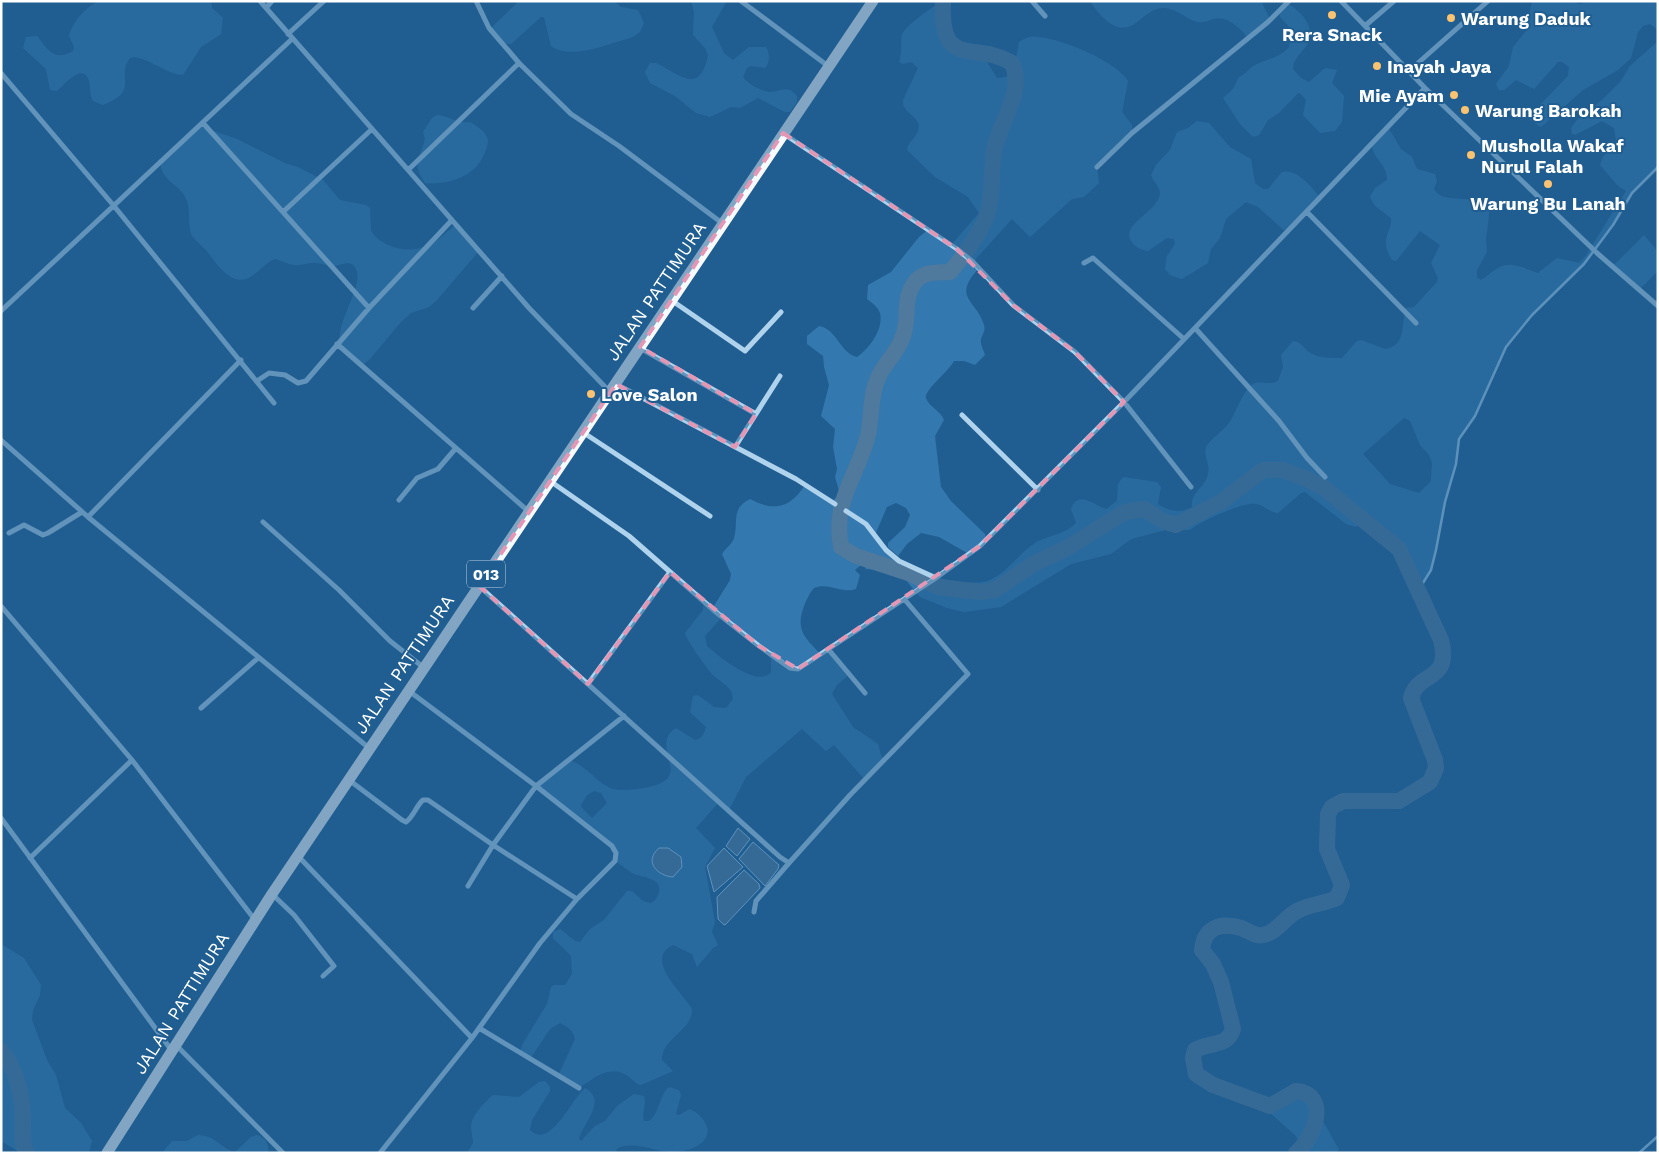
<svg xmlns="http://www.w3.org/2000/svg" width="1659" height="1154" font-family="'Work Sans',sans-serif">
<rect width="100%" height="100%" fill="#205e91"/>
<path fill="#3378ae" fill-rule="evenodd" d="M98,1h113l1,7 11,10 -2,16 -20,13 -18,28c-16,0 -41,-22 -53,-17 -15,20 11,32 -27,47l-10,-4c-4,-8 -2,-13 -4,-20 -6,-20 -25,4 -32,10l-7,-1 -4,-21 -23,-21 3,-11 11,-1c11,14 17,26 36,15l1,-4 -5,-11c4,-15 15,-27 29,-35z
M519,1h95l7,6 17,3 6,13 -4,9 -7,5c-23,6 -61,24 -82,9l-7,-29h-3l-30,27 -11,-1 -9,-12 2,-5z
M691,1h36l-15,26 12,26 9,7 16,-13h17c4,7 4,15 -1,21l-14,-2 -4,2 -4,9c5,7 19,15 28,15 11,-1 17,-7 26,4v6l-7,10h-5l-27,-14 -18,10 -9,-1 -21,10 -14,-4 -21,-17 -25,-13 -5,-11 5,-9h6c24,12 44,33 52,-8l-3,-7 -12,-13 1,-23z
M1090,1h171l8,16 -1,5 -20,16c-8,-10 -21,-23 -35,-19 -5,2 -10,4 -15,3 -13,-3 -22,-15 -36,-14 -11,1 -18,9 -26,15 -19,14 -36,-7 -46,-22z
M1532,1h38l10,3 12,-3h66v29l-8,-6 -7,2 -5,6 -7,26 -13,12 -35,20 -42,37 -11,-7 -1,-4 39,-40 1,-9 -7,-5h-4l-24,27 -18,-9 -12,10h-5l-3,-6 13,-18 4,-19 13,-16z
M1287,3c15,9 30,25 20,42 -5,8 -14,13 -14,24l8,9 8,4 16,-14 12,2 -5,13 12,13 -2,26 -7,9 -15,2 -17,-18 3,-15 -5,-6 -3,-1 -19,20 -11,7 -9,15 -6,2 -13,-13 -17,-26 10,-9 6,-12c7,-3 10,-9 16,-12 12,-6 25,-7 34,-18l3,-17 -12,-13 -1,-6z
M938,4l5,2c-2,34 7,43 39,48l15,24 9,-1c9,-10 11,-22 13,-35 3,-2 7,-4 10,-5 24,-3 88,24 99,44l-6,31 10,13v8l-35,34 2,16 -15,14 -12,2 -42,38 -18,-18 -39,43 6,6c-28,30 -2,32 5,57 2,6 -2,9 -3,15 -1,5 3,10 4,15l-10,10 -11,-4h-10c-5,10 -30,29 -28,37 3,9 15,13 18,22l-9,16 6,51 10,14 34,33 1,6 -17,14 -30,-17 -18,-4 -14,11 -9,12 -10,-9v-4l17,-16 5,-12 -4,-7 -10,-5 -9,4 -12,28c7,8 14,18 23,25 18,14 71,29 92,20 18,-8 29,-27 45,-37 13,-8 30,-8 41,-20l-5,-14c7,-20 24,-3 35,0l11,-8 1,-17 5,-7 34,5 4,5 -3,17c10,7 23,10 34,3 -1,-17 13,-18 16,-33 3,-9 -5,-18 -2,-26 1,-6 18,-18 23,-25 7,-10 14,-33 24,-39 6,-4 16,2 25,-3l5,-14 -2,-12 12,-14c8,1 10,6 16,11 10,7 22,6 33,6l15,-17 4,-1 24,9c22,-3 16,-26 21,-41l8,-1 23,-25 1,-4 -7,-15 9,-18 -20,-14 -24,30 -4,-1c-14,-23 1,-28 -1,-42l-16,-12 -5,-9 5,-9 12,-8c1,-16 -15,-21 -15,-36l16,-17 13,22 11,8 5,12 18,5 2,7 -3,8c9,17 40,3 56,18l-4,32 1,13 -10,18v7l4,3c6,-3 11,-9 17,-12 13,-8 27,1 40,5l19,-15 22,5 6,-6 41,-66 -8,-5 -18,-21 3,-8 13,-17 -2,-12 -12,-7 -27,14 -3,-1 -1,-6 6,-8 25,-20 19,-19 9,-15 28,-25v126l-26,26 -19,32 -29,39 -52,51 -26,32 -31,69 -16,23 -3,25 -11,38 -9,48 -5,20 -13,21 -19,-42 -36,-29 -7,7 -10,-3 -41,-32 -4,1 -23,20c-9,-1 -14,-8 -22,-9 -13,-2 -56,17 -66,26h-24l-35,9 -20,15 -40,10 -70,43 -37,5 -17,-4 -27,-11 -15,-18 -23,-11 -5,2 -11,-1 -4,-5 -7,6 5,5 -4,14c-15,5 -28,-7 -42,-1 -5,6 -7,11 -10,18 -9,25 1,31 17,49l8,-5 21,24 -13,11 -5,9 21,33 25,17 5,18 -18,18 -31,-35 -8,6 -24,-22 -56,48 -17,33 -10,-8 -23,26 19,20 -10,19 10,55 -3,10 6,13 -5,3 -16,19 -5,-13 -19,-9c-30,14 10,48 19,64 1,21 -31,30 -30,51l11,11 -32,14c-5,-1 -8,-5 -13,-9 -19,-12 -33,2 -49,12l-21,-12 17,-37c-2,-9 -7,-12 -15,-16l-10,6 -20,30 -10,-7 2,-7 25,-41 4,-17 3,-2h11l7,-11 -1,-18 -18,-18v-6l7,-3 15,12 5,1 10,-13 14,-9 23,-29h5l11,10 7,2c4,-1 6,-3 8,-8 7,-18 -16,-17 -26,-22 -6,-4 -11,-8 -17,-12l-3,-15 -76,-60 33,-26c17,5 26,21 41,28 11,5 47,0 56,-8 3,-2 4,-6 5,-10 -2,-15 -12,-32 5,-42l19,12c7,-2 9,-5 11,-13l-16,-15 3,-16 5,-1 16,12 12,1 7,-9c0,-13 -15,-18 -22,-26 -5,-6 -26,-35 -26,-40l18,-23 1,-8 8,7 18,-29 1,-6 -9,-20c3,-6 10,-9 12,-16 5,-16 -4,-29 16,-39 25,13 40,9 55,-14l26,17 9,-8 -5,-17 2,-8 -4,-22 2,-18 -14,-13 8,-31 -5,-18 -1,-11 -16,-12v-8l12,-10c18,3 21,27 38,31 12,-8 27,-28 23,-44 -2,-6 -8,-10 -13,-14l1,-14 23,-13 28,-35 9,-7 23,15 28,-32 -11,-16 -33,-20 -28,-27c1,-9 12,-13 12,-24 -1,-11 -17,-13 -16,-26l15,-32 -7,-6 -8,2 -4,-2c4,-13 1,-17 3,-27 1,-7 30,-28 36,-31zM1404,418l6,3 10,24 9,10 3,8 -1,18 -12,12 -29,-9 -27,-30zM722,617l37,29 12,13v13c-13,17 -53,-16 -64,-26l-2,-10zM594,791l7,2 6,10 -15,15 -10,-10 -1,-3 6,-10z
M437,115c14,1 18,9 33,7 6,4 14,8 17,15 2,5 0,10 -2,15 -9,25 -36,33 -60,31 -14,-20 -5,-23 0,-44l-2,-7 9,-14z
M1197,121l12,2 21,24 21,12 4,24 8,6h5l14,-17c15,-4 30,16 39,26l-34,35 -29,-26 -12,-5 -20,17 -6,19 -9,11 -3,14 -26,16 -12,-4 -5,-6 2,-13 8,-12 -1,-5 -7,-1 -19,13c-7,-1 -13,-4 -17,-10 -10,-18 28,-29 29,-48 0,-6 -7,-12 -9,-18l5,-10 14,-15 7,-18 11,-4z
M199,126l38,13 50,25 11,3 25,13 17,20 26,5 4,3 1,23c12,18 40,24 60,13 9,-5 17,-13 25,-20l23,27 -42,49 -8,7 -18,6 -10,9 -32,38 -8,6c-6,-6 -17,-12 -20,-19 -9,-23 28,-65 13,-81 -7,-7 -14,1 -22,0 -6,0 -13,-4 -19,-3 -7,0 -13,3 -19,2 -7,-1 -13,-5 -19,-6 -11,4 -18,16 -29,20 -18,5 -31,-18 -40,-29 -5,-5 -10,-9 -14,-14 -5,-11 -1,-24 -5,-35 -6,-18 -23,-16 -27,-38z
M1644,235l14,17v19l-17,17 15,13 2,-2v10l-55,-50 12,5z
M1,944l23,14 17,27 -1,10 -7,15 -1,10 15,40 9,15 9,33 16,15 11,18 -3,12h-68l-20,-12z
M545,1081l5,6v4l-18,29 -2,10c20,21 42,-32 55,-42 23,13 -2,34 -6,51l2,2 14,-15 10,-5 12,-15 17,-12 10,2c3,9 -3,17 0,25h5c11,-8 10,-26 20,-34l10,3 2,5 -5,19 3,1 11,-6c6,3 11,7 14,12 14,21 -16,32 -33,31 -19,-1 -34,-11 -53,-4l-4,5h-147l6,-10c0,-6 -2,-12 -2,-17 1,-11 14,-24 22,-31l26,2 20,-15z
M1296,1091c14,1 22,10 21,24 11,10 13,22 22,34l-3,4h-40l5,-4 -5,-13 -37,-33 15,2z
M198,1135c21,2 20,12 37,17l16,-15 6,-2c8,2 12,9 11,17l-1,1h-105l10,-12h15z"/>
<path fill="#4f799d" stroke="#a4cfee" d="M738,828l12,11 -13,17 -11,-10z
M753,842l26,23 -1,4 -13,17 -26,-27z
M659,848h9l13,9 1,10 -9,10c-15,-1 -30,-15 -14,-29z
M724,848l19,19 -29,25 -7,-26z
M744,870l15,14 1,4 -35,37 -2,-1 -5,-5 -1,-22z"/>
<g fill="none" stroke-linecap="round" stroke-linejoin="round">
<path stroke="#a4cfee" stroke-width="2.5" d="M1418,591l13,-21 5,-20 9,-48 11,-38 3,-25 16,-23 31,-69 26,-32 52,-51 29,-39 19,-32 26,-26
M1639,1153l19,-17"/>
<path stroke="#4f799d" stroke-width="16" d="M943,1c-3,70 30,39 69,62 13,29 -12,58 -18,87 -4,21 0,45 -7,65 -5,15 -26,45 -37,57 -13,1 -27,-1 -35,10 -13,17 -5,36 -12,54 -5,17 -19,27 -25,42 -8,17 -6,39 -10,57 -10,41 -36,65 -27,112l15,9 55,18 27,13 43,5 14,-2 38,-26 34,-16 58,-36 19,-3 19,12 13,4 45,-23 42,-32h20l24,9 17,9 75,61 42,91c11,43 -24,31 -30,58l24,62 1,8 -6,14 -31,19h-56l-11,6 -4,7 -1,35 15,36 -5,13c-13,6 -28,6 -40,13 -12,6 -20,22 -34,24 -8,2 -15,-5 -22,-7 -20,-6 -37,-1 -39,22l11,14 8,18 12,47c-5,18 -24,13 -38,21l-2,8 3,16 17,11 57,21 26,-15c35,3 18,48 0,62
M1,1051c16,19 21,42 22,67 0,11 -2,24 3,35"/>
<path stroke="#b0d3ed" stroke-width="5" d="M260,1l269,307 81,84
M476,1l13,27 30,35
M741,1l87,65
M1032,1l13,15
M1341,1l84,87 172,165 61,53
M266,8l6,-7
M1366,25l28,-24
M288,34l36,-33
M1409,71l79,-70
M1,73l113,133 160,197
M203,123l166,185
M784,134l173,115 16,13 40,43 62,47 49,50 301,-314
M1097,167l35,-34 136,-111 21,-21
M408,170l111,-107 52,51 48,32 103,77
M283,212l89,-83
M1307,212l109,111
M1084,263l9,-5 91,81
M671,300l74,51 36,-39
M473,308l29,-32
M1,311l291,-272
M1195,328l84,93 28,37 18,19
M337,344l191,167
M640,348l116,66
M257,381l12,-8 16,2 13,8 8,-2 63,-73 83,-88
M616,384l180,95 39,25
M962,415l76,75
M584,433l126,83
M1,440l87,77 281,231
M735,447l45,-71
M550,481l79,55 88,77 42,33 31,22 8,1 135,-89 47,-34 144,-144 67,85
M399,500l18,-22 21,-9 18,-21
M846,511l20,13 20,26 13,11 37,17
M88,517l153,-157
M263,522l76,68 51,51 33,26
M9,533l15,-8 19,10 5,-2 34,-21
M479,586l301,271 9,6 61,-68 118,-121 -63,-74
M1,606l131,154 123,160
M829,650l36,43
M588,684l82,-112
M201,708l57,-50
M349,780l53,40 4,2c8,-6 10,-16 17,-22h5l65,45 -25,41
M1,818l171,233
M298,856l174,182
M30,858l102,-98
M272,894l22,21 40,51 -11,10
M577,899l-84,-54 43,-59 88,-70
M754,912l2,-11 33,-38
M479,1028l100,60
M176,1045l107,108
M380,1153l92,-115 68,-95 37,-44 38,-38 1,-8 -4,-7 -76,-60 -127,-95"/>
<path stroke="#f7fbff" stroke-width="11" d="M107,1153l165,-259 601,-893"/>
</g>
<path d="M0 0H1659V1154H0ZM783,133l174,116 56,56 62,47 49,50 -144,144 -182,123 -39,-23 -89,-74 -82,112 -109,-98 137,-202 119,63 21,-33 -116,-67z" fill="#205e91" fill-opacity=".55" fill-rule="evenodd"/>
<path fill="none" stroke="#e497b5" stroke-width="4" stroke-dasharray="10 6" stroke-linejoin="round" d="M783,133l174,116 56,56 62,47 49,50 -144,144 -182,123 -39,-23 -89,-74 -82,112 -109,-98 137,-202 119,63 21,-33 -116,-67z"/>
<g fill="#fac371" stroke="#205e91" stroke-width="2">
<circle cx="1332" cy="15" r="5"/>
<circle cx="1451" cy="18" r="5"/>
<circle cx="1377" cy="66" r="5"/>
<circle cx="1454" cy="95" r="5"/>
<circle cx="1465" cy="110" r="5"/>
<circle cx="1471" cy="155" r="5"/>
<circle cx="1548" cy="184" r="5"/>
<circle cx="591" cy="394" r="5"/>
</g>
<g text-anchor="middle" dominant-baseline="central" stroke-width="4" stroke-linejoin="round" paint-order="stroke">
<rect fill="#205e91" stroke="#bccfde" stroke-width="1" x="467" y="560.5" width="38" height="27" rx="4"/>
<g font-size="16" font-weight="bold" fill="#fff">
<text x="486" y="574">013</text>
</g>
<g font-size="18" font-weight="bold" fill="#fff" stroke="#205e91" text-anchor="start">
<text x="1461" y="18">Warung Daduk</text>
<text x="1332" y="34" text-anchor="middle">Rera Snack</text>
<text x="1387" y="66">Inayah Jaya</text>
<text x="1444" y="95" text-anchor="end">Mie Ayam</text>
<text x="1475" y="110">Warung Barokah</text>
<text x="1481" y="145">Musholla Wakaf<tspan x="1481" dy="21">Nurul Falah</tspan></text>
<text x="1548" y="203" text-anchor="middle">Warung Bu Lanah</text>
<text x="601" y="394">Love Salon</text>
</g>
<g font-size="18" fill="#fff" stroke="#205e91">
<text transform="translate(656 291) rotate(-56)">JALAN PATTIMURA</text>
<text transform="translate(404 664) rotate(-56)">JALAN PATTIMURA</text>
<text transform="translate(181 1003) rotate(-58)">JALAN PATTIMURA</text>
</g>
</g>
<rect width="1659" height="1154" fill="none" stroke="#ffffff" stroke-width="5"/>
</svg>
